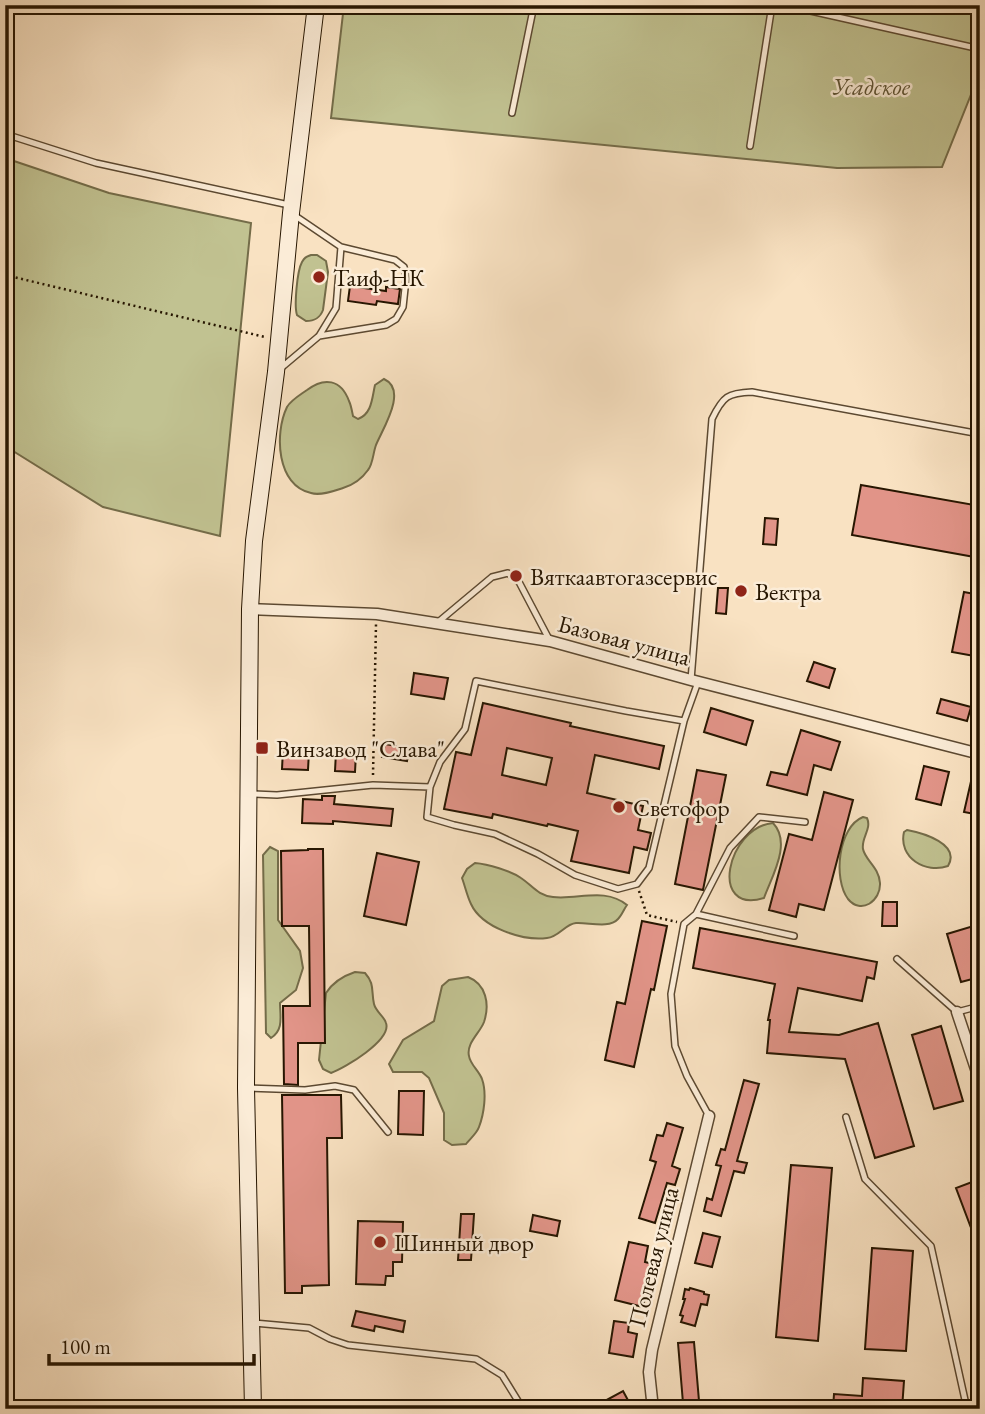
<svg xmlns="http://www.w3.org/2000/svg" width="985" height="1414" font-family="'EB Garamond',serif">
<rect width="100%" height="100%" fill="#f9e2c2"/>
<filter id="stains"><feTurbulence type="fractalNoise" baseFrequency=".00286" numOctaves="4"/><feColorMatrix values="0 0 0 0 .2 0 0 0 0 .09 0 0 0 0 .02 0 0 0 .5 -.17"/></filter>
<radialGradient id="worn" r=".72"><stop offset=".6" stop-color="#630" stop-opacity="0"/><stop offset="1" stop-color="#630" stop-opacity=".3"/></radialGradient>
<path fill="#c1c291" stroke="#746c49" stroke-width="2" d="M344,5h636v67l-38,95 -105,1 -506,-50z
M5,158l104,35 142,30 -31,313 -117,-29 -98,-61z
M311,255h6l9,6 2,11 -5,38c-3,8 -8,11 -17,11l-9,-6c-3,-9 0,-44 5,-53 3,-5 4,-5 9,-7z
M384,379c24,11 -1,49 -8,66 -3,8 -3,19 -8,25 -7,10 -15,15 -25,18 -9,3 -23,8 -32,5 -34,-7 -37,-59 -24,-86 4,-7 13,-12 20,-17 17,-13 34,-11 42,11 2,4 3,10 4,15l5,3c14,-5 14,-21 17,-34z
M863,817l4,1c5,11 -6,20 -4,31 2,11 16,18 17,34 1,18 -19,32 -32,16 -15,-20 -10,-72 15,-82z
M773,823c19,20 -1,53 -9,75 -56,17 -37,-71 9,-75z
M907,830c16,3 54,14 41,36 -22,8 -50,-8 -44,-34z
M270,847l8,4v69l22,31 3,17 -7,22 -16,13c0,13 4,27 -9,35l-5,-5 -3,-178z
M475,863c13,1 36,8 46,15 12,8 16,17 32,19 25,3 52,-10 74,8 -3,4 -5,10 -9,14 -9,10 -30,3 -42,4 -11,1 -17,14 -29,15 -24,3 -65,-10 -76,-34 -4,-8 -6,-18 -9,-26l5,-9z
M355,972l10,1c10,11 6,18 9,31 2,8 10,12 12,19 6,17 -41,45 -55,50l-8,-4 -4,-9 7,-67c7,-11 17,-17 29,-21z
M468,977c18,7 22,27 16,45 -4,11 -18,21 -15,34 1,8 10,15 13,23 5,14 2,35 -3,48 -2,6 -9,12 -13,17l-14,1 -8,-5v-27l-15,-35 -7,-6h-29l-4,-8 14,-24 31,-19 8,-35 7,-6z"/>
<path fill="#e19488" stroke="#271601" stroke-width="2" fill-rule="evenodd" d="M350,286l36,5v-4l14,2 -2,15 -21,-3 -1,4 -28,-4z
M861,485l119,21v52l-128,-23z
M765,518l13,1 -2,26 -13,-1z
M718,588h10l-2,26 -10,-1z
M964,592l16,3v62l-28,-5z
M814,662l21,7 -6,19 -22,-7z
M414,673l34,5 -4,21 -33,-5z
M941,699l30,8 -4,14 -30,-8z
M483,703l88,20 -1,3 94,20 -5,23 -64,-14 -8,38 56,13 -5,24 13,3 -4,17 -13,-3 -5,26 -58,-12 7,-30 -30,-7 -1,2 -54,-12 -1,4 -48,-9 12,-57 15,3zM507,748l45,10 -6,27 -44,-10z
M711,708l42,13 -7,24 -42,-13z
M801,730l39,12 -9,28 -17,-5 -7,30 -40,-10 4,-13 16,3z
M385,744l24,4 -2,13 -25,-4z
M283,749l26,2 -1,19 -26,-1z
M336,752l20,1 -1,19 -20,-1z
M975,764l5,1v50l-16,-3z
M924,766l25,6 -8,33 -25,-6z
M697,770l29,5 -23,115 -28,-6z
M824,792l29,8 -29,110 -25,-6 -3,13 -27,-7 20,-76 23,6z
M322,796h13l-1,8 59,5 -2,17 -58,-5v3l-31,-1 1,-24 19,1z
M308,849h15l2,194h-27v42l-14,-1 -1,-78h27l-1,-80h-27l-1,-75 27,-1z
M377,853l42,9 -13,63 -42,-9z
M883,902h14v24h-15z
M642,921l25,5 -13,64 -3,-1 -17,78 -29,-7 12,-58 8,2z
M980,924v53l-19,5 -14,-48z
M700,928l177,34 -3,17 -7,-2 -5,24 -64,-13 -9,44 50,3 39,-12 36,123 -39,12 -30,-99 -78,-6 3,-33h-2l7,-36 -82,-16z
M941,1026l22,75 -29,8 -22,-74z
M744,1080l15,4 -22,77 10,2 -3,10 -10,-2 -13,45 -17,-5 3,-13 5,2 9,-34 -5,-1 5,-16 4,1z
M399,1091h25l-1,44 -25,-1z
M282,1095h59l1,43h-15l2,147 -27,1v7h-17z
M667,1123l16,5 -11,38 8,3 -5,16 -8,-2 -12,40 -16,-5 17,-56 -6,-2 7,-25 6,1z
M791,1165l41,3 -14,173 -42,-4z
M980,1179v69l-1,1 -23,-61z
M461,1214h13l-3,46h-13z
M533,1215l27,6 -3,15 -27,-5z
M358,1221l45,1 -1,40h-9v14h-7l-1,9 -29,-1z
M703,1233l17,4 -8,30 -17,-4z
M629,1242l19,4 -3,16 8,2 -10,43 -28,-7z
M872,1248l41,3 -7,100 -41,-2z
M690,1288l14,4v2l5,1 -2,10 -6,-1 -6,22 -14,-4 2,-6 -3,-1 5,-16h-2l2,-10 4,1z
M356,1311l49,10 -2,11 -28,-6 -1,5 -22,-5z
M614,1321l15,2 -1,9 9,2 -4,23 -24,-4z
M694,1342l5,59 -16,2 -5,-60z
M863,1378l41,3 -2,28h-69l1,-15 28,2z
M623,1391l7,13 -8,5h-32z"/>
<g fill="none" stroke-linecap="round" stroke-linejoin="round">
<g stroke="#5c4931" stroke-width="8">
<path id="lane" d="M784,5l196,44
M512,113l22,-108
M5,134l91,29 193,42
M750,146l22,-141
M319,336l67,-11 10,-6 7,-12 3,-28 -2,-12 -9,-7 -54,-13
M281,368l38,-32 17,-28 5,-61 -47,-32
M437,623l55,-46 16,-4 11,9 31,59
M691,680l21,-261c11,-23 16,-26 40,-27l228,42
M476,681l150,30 58,10 -35,147 -12,16 -19,5 -43,-14 -37,-21 -43,-20 -41,-9 -27,-8 3,-30 10,-25 25,-33z
M684,721l14,-39
M252,794l25,1 96,-10 57,2
M696,914l34,-66 29,-31 46,5
M897,959l60,53 23,-6
M249,1088l56,2 30,-4 19,4 34,42
M709,1116l-22,-40 -12,-30 -4,-52 13,-70 12,-10 98,22
M846,1117l19,62 66,67 36,163
M254,1323l55,5 21,11 18,6 128,14 26,16 21,34"/>
</g>
<g stroke="#5c4931" stroke-width="13">
<path id="street" d="M250,609l127,5 173,27 141,39 289,74
M957,1012l23,69
M653,1409l-4,-37 3,-22 57,-234"/>
</g>
<g stroke="#271601" stroke-width="18">
<path id="secondary" d="M253,1409l-7,-321 4,-479 4,-68 22,-169 15,-159 25,-208"/>
</g>
<path stroke="#271601" stroke-width="2.5" stroke-dasharray="2 3.5" stroke-linecap="butt" d="M5,275l260,62
M373,775l3,-151
M639,891l8,24 30,7"/>
<use href="#lane" stroke="#fbecd7" stroke-width="5"/>
<use href="#street" stroke="#fbecd7" stroke-width="10"/>
<use href="#secondary" stroke="#fbecd7" stroke-width="16"/>
</g>
<g fill="#8f2418" stroke="#fbecd7" stroke-width="2.5">
<circle cx="319" cy="277" r="7"/>
<circle cx="516" cy="576" r="7"/>
<circle cx="741" cy="591" r="7"/>
<rect x="255" y="741" width="14" height="14" rx="3.5"/>
<circle cx="619" cy="807" r="7"/>
<circle cx="380" cy="1242" r="7"/>
</g>
<g text-anchor="middle" dominant-baseline="central" stroke-width="5" stroke-linejoin="round" paint-order="stroke">
<g font-size="24" font-style="italic" fill="#5d5233" stroke="#fbecd7">
<text x="871" y="86">Усадское</text>
</g>
<g font-size="24" fill="#271601" stroke="#fbecd7" text-anchor="start">
<text x="333" y="277">Таиф-НК</text>
<text x="530" y="576">Вяткаавтогазсервис</text>
<text x="755" y="591">Вектра</text>
<text x="276" y="748">Винзавод "Слава"</text>
<text x="633" y="807">Светофор</text>
<text x="394" y="1242">Шинный двор</text>
</g>
<g font-size="24" fill="#271601" stroke="#fbecd7">
<text transform="translate(624 640) rotate(15)">Базовая улица</text>
<text transform="translate(653 1257) rotate(-76)">Полевая улица</text>
</g>
</g>
<rect width="985" height="1414" fill="none" stroke="#f9e2c2" stroke-width="28"/>
<rect x="7" y="7" width="971" height="1400" fill="none" stroke="#271601" stroke-width="3.5"/>
<rect x="14" y="14" width="957" height="1386" fill="none" stroke="#271601" stroke-width="2"/>
<path d="M49 1354v10h205v-10" fill="none" stroke="#271601" stroke-width="3.5"/>
<text x="60" y="1354" font-size="21" fill="#271601" stroke="#fbecd7" stroke-width="5" paint-order="stroke">100 m</text>
<rect width="100%" height="100%" filter="url(#stains)"/>
<rect width="100%" height="100%" fill="url(#worn)"/>
</svg>
